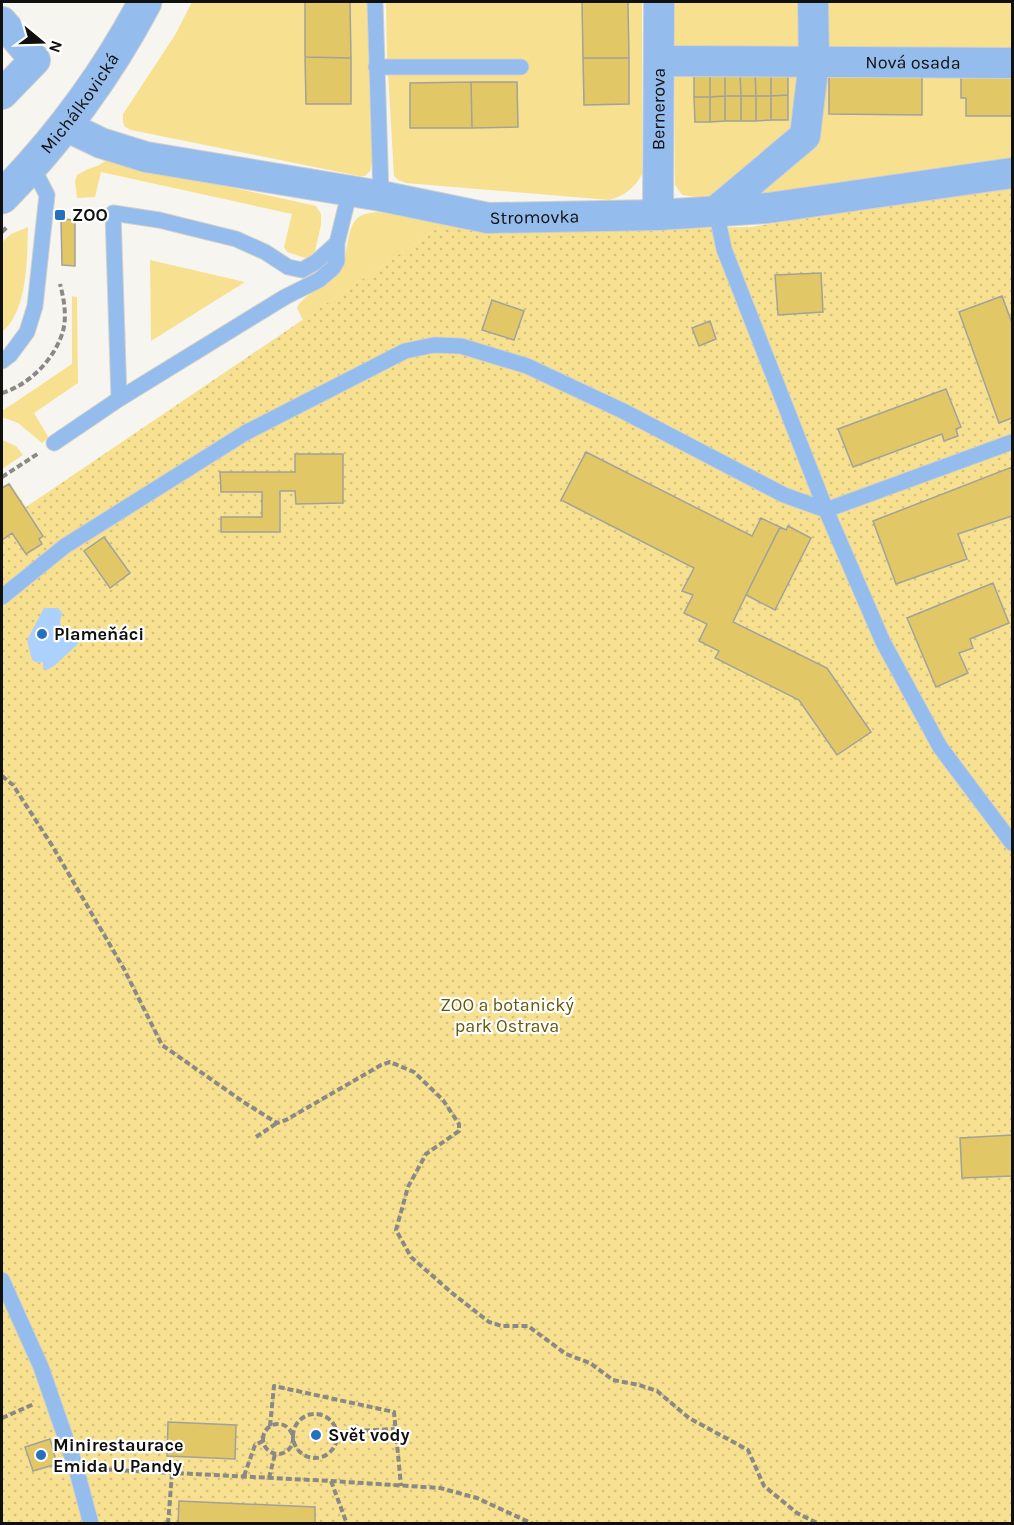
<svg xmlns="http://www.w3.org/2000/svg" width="1014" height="1525" font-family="Karla,sans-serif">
<defs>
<pattern id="park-dots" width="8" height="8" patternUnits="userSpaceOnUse" patternTransform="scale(1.5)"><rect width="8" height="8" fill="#f7e191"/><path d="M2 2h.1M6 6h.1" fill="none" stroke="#d3c07c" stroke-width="1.8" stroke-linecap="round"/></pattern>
</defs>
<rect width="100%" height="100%" fill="#f7f5ef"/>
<path fill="#f7e191" d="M192,2h175l5,160 -2,9 -5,5h-6l-228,-46 -6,-3 -2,-5v-8l52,-79z
M386,2h256v172c-7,14 -18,22 -33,26l-203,-17 -8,-3 -4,-4 -7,-120z
M674,2h338v159l-217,33 -99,3 -14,-2 -7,-10z
M107,160l209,46 5,8v11l-6,26 -5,5 -5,2 -18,-6 -3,-5 8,-33 -191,-42 -6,25 -18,1 -2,-17 2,-6 11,-6 9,-3z
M377,212l70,10 -144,98 -6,-12c9,-18 33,-21 43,-37 9,-14 5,-45 19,-54 5,-4 12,-4 18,-5z
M28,227c-1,31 0,84 -26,105v-90l9,-8z
M150,260l95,22 -94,59z
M72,296l5,1 1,86 -44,30 15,25 -7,5 -24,-20 -16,-6v-6l70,-47z
M2,440l14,6 7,9 -21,14z"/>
<path fill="url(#park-dots)" d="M1012,187v1336l-1010,1v-1037l7,-5 17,25 421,-285 49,9 255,-4 136,-23z"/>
<path fill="#add1fd" d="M44,608h13l5,4 -2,11 3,6 1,7 11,-2 4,4 -1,6 -24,22 -7,4 -4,-1v-7l-5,1 -6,-3 -5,-20z"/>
<path fill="#e1c766" stroke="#a2a19b" stroke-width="1.5" d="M305,2h45l1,56 -46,-1z
M582,2h46l1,56h-46z
M305,57l46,1v46h-45z
M583,58h46v46l-45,1z
M755,71l1,25h-15l-1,-24z
M755,71h16v25h-15z
M771,71h17v24l-17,1z
M694,72h16v25h-16z
M710,72h15v24l-15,1z
M725,72h15l1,24h-16z
M1012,74v42h-46v-18h-5v-21z
M829,75l93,1v39l-93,-1z
M471,82l1,46h-62v-45z
M471,82h46l1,45 -46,1z
M788,95v25h-17v-24z
M725,96h16v25h-16z
M725,96v25l-15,1v-25z
M741,96h15v25h-15z
M756,96h15v24l-15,1z
M694,97h16v25h-15z
M61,219l14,1v46l-13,-1z
M821,273l2,39 -45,3 -3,-40z
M1002,296l10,27v95l-13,5 -40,-111z
M492,300l32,11 -10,29 -32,-10z
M710,321l6,18 -17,7 -7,-18z
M946,389l15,38 -5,2 2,7 -14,5 -2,-7 -89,33 -15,-38z
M586,452l166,84 9,-18 19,9 -34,68 -13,27 94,46 44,64 -34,23 -38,-55 -84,-42 4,-7 -20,-10 8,-17 -23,-11 9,-18 -11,-4 12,-23 -133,-68z
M295,454h48v49l-47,1 -1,-13h-15v41h-59v-15h41v-25h-41l-1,-20h75z
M1012,467v49l-54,18 9,25 -71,25 -23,-63z
M9,484l34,52 -4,3 3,5 -16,10 -14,-21 -10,7v-52z
M788,526l23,12 -36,72 -29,-15 34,-68 6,3z
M104,537l26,36 -20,15 -26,-37z
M993,583l16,40 -39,16 3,9 -14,5 9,20 -32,14 -29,-69z
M1012,1135v41l-50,2 -2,-40z
M168,1422l68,3 -1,34 -68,-3z
M50,1439l7,25 -24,7 -8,-24z
M179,1501l136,6v17h-137z"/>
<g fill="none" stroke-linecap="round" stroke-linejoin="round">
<g stroke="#d2d0cb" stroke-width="17">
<path id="service" d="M375,2l6,194
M376,67h145
M716,211l8,38 102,261 186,-68
M2,361l8,-6 17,-23 8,-26 12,-111 -15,-29
M119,399l-6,-186 46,7 77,19 29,13 23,15 14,3 14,-8 21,-19
M54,443l65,-44 166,-102 34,-17 14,-12 4,-7v-18l13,-53
M2,597l63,-51 180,-113 160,-82 29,-6 27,1 66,20 96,45 161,84 42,15 57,132 57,105 72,96
M2,1280l39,87 35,101 15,56"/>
</g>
<g stroke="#d2d0cb" stroke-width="32">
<g id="minor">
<path d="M2,22l33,38 -33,34"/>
<path id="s1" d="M659,61l353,2"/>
<path id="s2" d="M66,126l35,17 45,14 235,39 107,22 170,-3 110,-7 244,-35"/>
<path d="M716,211l89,-75 9,-75 -1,-59"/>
<path id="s3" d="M658,215l1,-213"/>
</g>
</g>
<g stroke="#d2d0cb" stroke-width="35">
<g id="tertiary">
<path id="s4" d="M2,197c57,-58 105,-123 143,-195"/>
</g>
</g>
<path stroke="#8a8984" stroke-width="4" stroke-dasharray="6 3" stroke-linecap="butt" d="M2,232l6,-6
M2,393c27,-8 53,-34 61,-62 4,-15 1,-32 -3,-47
M2,477l37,-24
M2,776l11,9 40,62 71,122 38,76 83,58 32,20 9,-3 95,-55 9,-3 24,10 29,28 16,24v7l-33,23 -18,33 -12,43 15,27 41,36 37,29 13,4h26l38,28 24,9 23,17 26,5 18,6 32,27 59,32 16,36 33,27 22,11
M256,1137l21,-14
M293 1436a22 22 0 1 1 44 0a22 22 0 1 1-44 0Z
M2,1418l32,-14
M263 1439a15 15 0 1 1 30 0a15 15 0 1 1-30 0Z
M270,1426l4,-40 120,26 7,74
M337,1432l58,-3
M97,1469l234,12 109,7 37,10 56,26
M244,1476l11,-31 8,-4
M269,1478l6,-24
M331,1481l16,43
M168,1524l4,-51"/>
<use href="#service" stroke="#94bcec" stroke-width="15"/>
<use href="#minor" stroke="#94bcec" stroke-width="30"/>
<use href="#tertiary" stroke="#94bcec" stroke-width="33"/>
</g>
<g fill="#2670c0" stroke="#fff" stroke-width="2">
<rect x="54" y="209" width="12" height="12" rx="3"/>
<circle cx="42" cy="634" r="6"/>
<circle cx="316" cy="1435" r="6"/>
<circle cx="41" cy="1455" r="6"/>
</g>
<g text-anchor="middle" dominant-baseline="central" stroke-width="4.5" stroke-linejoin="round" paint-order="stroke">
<g font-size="18" fill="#10100e" stroke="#fff">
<text stroke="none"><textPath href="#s1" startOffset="254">Nová osada</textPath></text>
<text stroke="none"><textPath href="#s4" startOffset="122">Michálkovická</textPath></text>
<text stroke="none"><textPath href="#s3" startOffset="106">Bernerova</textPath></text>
<text stroke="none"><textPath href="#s2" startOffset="480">Stromovka</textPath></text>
</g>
<g font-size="18" font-weight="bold" fill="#10100e" stroke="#fff" text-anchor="start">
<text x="72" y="215">ZOO</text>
<text x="54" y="634">Plameňáci</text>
<text x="328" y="1435">Svět vody</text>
<text x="53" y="1445">Minirestaurace<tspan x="53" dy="21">Emida U Pandy</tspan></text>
</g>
<g font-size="18" fill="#685709" stroke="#fff">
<text x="507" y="1005">ZOO a botanický<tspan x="507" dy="21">park Ostrava</tspan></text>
</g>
</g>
<rect width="1014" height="1525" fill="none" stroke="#10100e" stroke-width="6"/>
<g transform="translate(42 42) rotate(109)" stroke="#ffffff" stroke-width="4.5" paint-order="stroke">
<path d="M0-4.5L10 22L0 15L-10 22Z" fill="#10100e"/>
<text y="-9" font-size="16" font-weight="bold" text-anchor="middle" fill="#10100e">N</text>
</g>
</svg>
